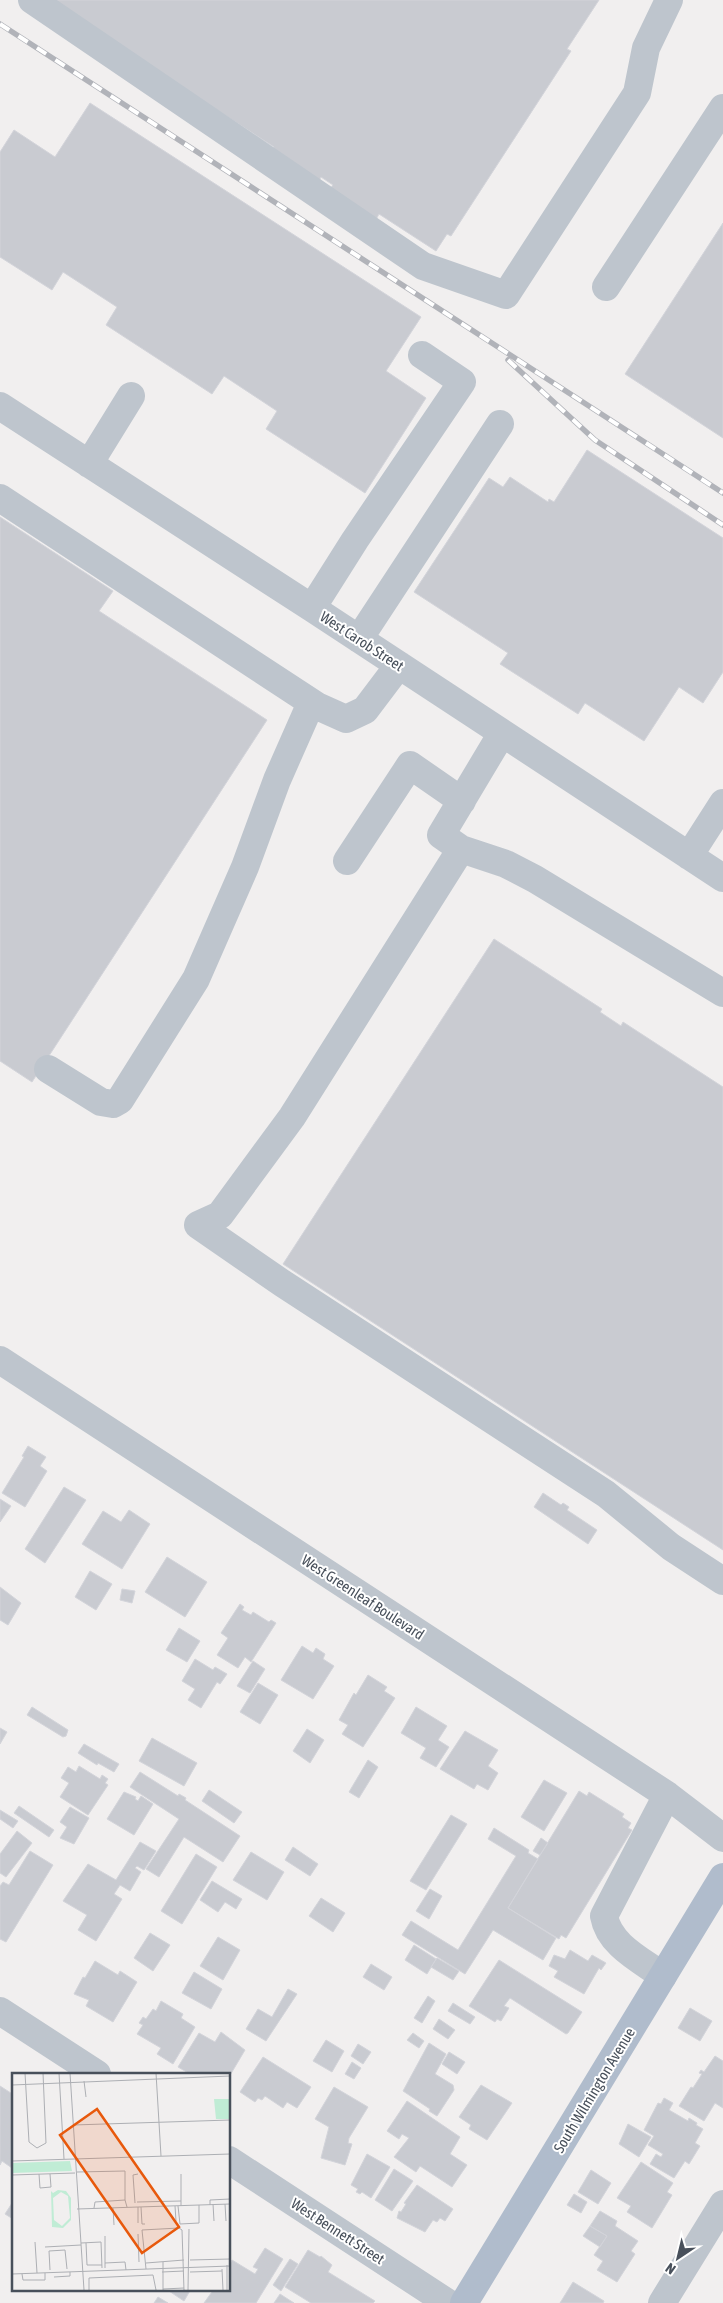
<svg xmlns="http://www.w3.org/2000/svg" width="723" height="2303" font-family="'Asap Condensed',sans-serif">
<rect width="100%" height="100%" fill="#f1efef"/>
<path fill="#c9cbd1" stroke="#d3d4da" d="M47,0h552l-32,49 4,2 -120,185 -4,-2 -11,17 -57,-37 -6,11 -47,-31 7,-9 -12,-8 -5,9 -47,-31 5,-8z
M90,103l331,214 -35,54 40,27 -61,95 -99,-64 11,-18 -53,-35 -12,18 -106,-69 11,-18 -54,-35 -11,18 -52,-33v-105l14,-22 41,27z
M723,223v215l-98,-64z
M587,450l136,88v134l-20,31 -24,-16 -35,54 -59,-38 -7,11 -78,-50 8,-11 -94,-61 75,-114 14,9 7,-10 38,25 1,-3 5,3z
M0,517l113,74 -14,20 168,109 -235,362 -32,-21z
M494,939l108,70 -2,3 21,14 2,-4 100,65v463l-440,-286z
M28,1446l18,11 -6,9 7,5 -22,36 -23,-14 22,-36 -2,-1z
M64,1487l22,13 -41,63 -20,-14z
M543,1493l18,12 2,-2 6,4 -2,3 30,20 -9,14 -54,-37z
M0,1499l11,7 -11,16z
M129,1510l21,14 -28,45 -40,-25 21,-33 18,11z
M167,1557l40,25 -22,35 -40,-25z
M90,1571l22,13 -16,26 -21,-13z
M0,1587l21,16 -13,22 -8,-5z
M122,1589l13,2 -3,12 -12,-3z
M240,1604l4,3 -2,3 9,5 2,-3 16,10 2,-2 5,3 -25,39 -6,-5 -7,11 -21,-13 11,-17 -7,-5z
M179,1628l21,13 -13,21 -21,-12z
M302,1646l11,7 3,-5 9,6 -2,5 11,7 -21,33 -32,-19z
M195,1659l18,11 2,-3 12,7 -7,10 -3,-2 -16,26 -13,-8 7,-11 -13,-8z
M253,1661l12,8 -15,24 -13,-7z
M368,1675l19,12 -3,4 11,7 -32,49 -21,-13 6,-9 -9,-5 15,-27 2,2z
M258,1683l20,12 -18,29 -20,-12z
M32,1707l36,23 -2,6 -3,1 -36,-22z
M416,1707l31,19 -9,14 11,7 -13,20 -16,-9 6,-10 -25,-15z
M0,1728l7,4 -7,12z
M307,1729l17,11 -14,23 -17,-12z
M465,1731l33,19 -10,16 10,7 -10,17 -11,-6 -3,5 -34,-20z
M152,1738l45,25 -13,23 -45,-25z
M84,1744l35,20 -5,8 -16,-9 -1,2 -19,-12z
M368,1760l10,7 -19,31 -10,-6z
M79,1766l21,13 2,-4 6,4 -3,4 3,2 -20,30 -28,-18 9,-14 -8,-5 7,-11 8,5z
M140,1772l38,24 1,-2 7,4 -1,2 55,36 -17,26 -39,-25 -25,40 -13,-8 33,-50 -49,-32z
M544,1780l23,13 -23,38 -23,-14z
M209,1790l33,22 -8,11 -32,-22z
M579,1791l8,5 2,-4 35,22 -2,3 9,6 -3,5 4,2 -66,108 -5,-3 -2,4 -51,-31z
M124,1792l12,5 -1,2 3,2 3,-5 12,8 -19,31 -27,-16z
M19,1806l35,24 -5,7 -35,-24z
M70,1807l19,11 -15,26 -14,-6 7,-11 -7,-5z
M0,1810l18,11 -5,7 -13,-9z
M451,1815l16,9 -41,66 -16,-9z
M494,1828l35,22 -1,3 10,6 -30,49 48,30 -13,22 -50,-30 -28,44 -63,-39 9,-14 47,29 58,-94 -28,-17z
M17,1831l15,12 -26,34 -6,-4v-19z
M541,1838l7,5 -8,12 -7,-4z
M140,1842l16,9 -12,19 -7,-4 -2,2 6,4 -11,19 -10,-6 -6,9 8,5 -26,42 -18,-11 9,-15 -24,-14 25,-37 28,16z
M293,1847l25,17 -8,12 -25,-16z
M30,1851l23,14 -47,77 -6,-3v-53l3,-4 6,3z
M251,1852l33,20 -17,28 -34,-20z
M196,1854l21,13 -35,57 -21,-13z
M212,1881l30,18 -6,10 -11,-7 -7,10 -18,-12z
M430,1889l12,7 -13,23 -13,-8z
M321,1898l24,15 -12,19 -24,-16z
M150,1933l20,12 -17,26 -19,-13z
M218,1937l22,13 -17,30 -23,-14z
M414,1945l22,14 -9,15 -22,-14z
M570,1950l18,11 4,-6 14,8 -5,7 -2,-2 -15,26 -30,-17 4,-6 -9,-5 5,-11 11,4z
M437,1958l22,13 -6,9 -22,-13z
M499,1960l83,52 -14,21 -2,1 -56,-36 -6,8 5,2 -8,13 -4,-2 -2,3 -26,-16z
M95,1961l23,14 2,-4 17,11 -24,40 -27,-16 3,-6 -15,-6 9,-17 2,1z
M371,1964l21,13 -8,13 -21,-13z
M194,1972l28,17 -11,20 -29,-16z
M288,1989l9,5 -31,47 -20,-12 12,-20 14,8z
M428,1996l7,5 -13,22 -8,-5z
M161,2001l22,13 -2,4 14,9 -22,37 -16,-10 4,-6 -24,-14 6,-9 -4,-2 4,-6 3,2 7,-10 3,2z
M453,2003l22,14 -5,7 -22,-13z
M690,2008l22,13 -12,20 -22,-13z
M439,2019l16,11 -7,9 -15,-10z
M221,2032l24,18 -16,27v-3h-39l-12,-7 21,-34 16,9z
M413,2033l11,8 -5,7 -12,-8z
M326,2040l18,11 -12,21 -19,-11z
M429,2043l17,11 -11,20 18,11 1,5 -17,26 -8,-5 1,-2 -27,-18z
M358,2044l13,8 -8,12 -12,-8z
M449,2052l16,10 -8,12 -15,-10z
M715,2056l8,5v47l-8,-5 -11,18 -25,-15 12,-19 2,1 9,-14 -3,-1 2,-3 3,2z
M263,2057l48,30 -14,21 -10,-6 -4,6 -18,-12 -3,4 -4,-2 -3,4 -15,-10z
M352,2062l9,6 -7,11 -9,-5z
M481,2085l31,18 -25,37 -18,-11 2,-4 -12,-8z
M0,2086l14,9 -2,73 -10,-7 -2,4z
M334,2087l34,20 -19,31 -1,5 4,1 -7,21 -24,-7 8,-31 -14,-8z
M664,2098l9,5 -4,7 19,11 1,-3 8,5 -1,2 7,4 -8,14 5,3 -11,18 -4,-3 -11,17 -24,-14 6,-10 5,3 2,-3 -15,-9 6,-9 -10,-6 14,-27 3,1z
M407,2101l53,36 -10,17 17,11 -15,22 -32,-21 -4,6 -22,-15 15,-19 -7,-4 -3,5 -12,-8z
M628,2124l23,13 -12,20 -20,-13z
M367,2154l23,13 -19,31 -9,-6 -2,2 -4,-2 2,-3 -7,-4z
M641,2162l32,21 -6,9 5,3 -20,33 -25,-16 4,-6 -14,-8z
M394,2169l19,12 -21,30 -17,-11z
M591,2170l20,13 -13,21 -20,-12z
M417,2185l36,24 -8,12 -5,-3 -3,4 -4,-2 -8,12 -28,-14 2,-7 2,1 5,-8 -2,-1z
M574,2194l13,8 -6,11 -14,-8z
M14,2200v17l-1,2 -8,-5z
M600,2211l17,10 -2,5 23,15 -7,10 4,3 -18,28 -20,-12 6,-9 -9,-6 13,-19 -17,-10z
M590,2226l17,10 -7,11 -17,-11z
M265,2248l18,11 -27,44h-52l10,-14h15v-23l3,-6 23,14 3,-5 -5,-2z
M308,2250l12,7 1,-1 11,9 -4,7 47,29 -2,2h-62l-26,-16z
M290,2259l8,5 -17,27 -8,-6z
M573,2282l31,19 -1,2h-43z
M166,2289h25l-7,12z
M280,2294l14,9h-20z
M158,2297l10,6h-14z"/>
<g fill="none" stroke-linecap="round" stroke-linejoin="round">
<path stroke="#bec5cd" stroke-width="28" d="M32,0l391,266 83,29 131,-202 9,-45 23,-48
M606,287l117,-179
M0,406l312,202 411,270
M89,464l42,-68
M0,498l317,208
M312,608l43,-68 107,-158 -40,-27
M359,639l141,-215
M502,733l-61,102 20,14 45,15 29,15 188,114
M461,849l-169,268 -72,98 -22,10 84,58 324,211 65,53 52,34
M689,856l34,-53
M347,861l63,-96 52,36
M48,1069l53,33 12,2 7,-4 76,-121 49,-112 32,-87 30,-68 10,-6 29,13 19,-9 34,-45
M0,1360l667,435 56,43
M663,1976c-22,-16 -54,-31 -59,-60l63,-121
M0,2011l97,63
M229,2160l219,143
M662,2303l61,-99"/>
<path stroke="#b0bccc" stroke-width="28" d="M464,2303l259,-426"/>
<g stroke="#b1b3b9" stroke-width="5.5">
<path id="rail" d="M0,24l723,469
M508,360l87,80 128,85"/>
</g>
<use href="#rail" stroke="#fff" stroke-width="4" stroke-dasharray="11" stroke-linecap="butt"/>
</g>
<g text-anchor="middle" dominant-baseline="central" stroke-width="4" stroke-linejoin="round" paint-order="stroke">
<g font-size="15" fill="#48505b" stroke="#fff">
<text transform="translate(362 641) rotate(33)">West Carob Street</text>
<text transform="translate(363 1597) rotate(33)">West Greenleaf Boulevard</text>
<text transform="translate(594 2090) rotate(-59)">South Wilmington Avenue</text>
<text transform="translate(338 2231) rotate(33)">West Bennett Street</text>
</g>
</g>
<g transform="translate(12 2073)">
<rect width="218" height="218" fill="#f1efef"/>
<path d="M202,26h15v20h-13zM58,88l2,10 -60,2v-10zM46,117l8,1 5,7v22l-8,8 -11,-1 -1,-36 2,2zM49,119l7,4 2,22 -8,8 -8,-6 -1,-22z" fill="#c0ecd5" fill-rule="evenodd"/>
<path fill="none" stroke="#adafb4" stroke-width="1" d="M13,0l4,69 8,6 9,-5 -3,-70M47,0l5,86M58,0l14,217M144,0l5,83M72,8l2,16M0,12l218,-9M61,52l157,-5M0,88l218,-7M65,99l48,-1v29M27,101l1,14 11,-1 -1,-13M0,102l63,-2M169,128v-27M125,129l44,-1v5M123,130l-2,-28 5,-1M201,131l1,17M213,131l1,17M198,132v-5l20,-1M163,133l1,15M166,133l2,18 19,-1v-18M126,134v16M129,134l1,17h3M82,135l1,-6 30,-2 2,7M101,135l1,17M65,136l153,-5M126,161l1,28M93,163v27M23,169l2,31M69,170l20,-1 1,26M74,170l1,22h15M33,174l36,-2M178,187l40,-1M134,190l38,-3M215,192v25M93,195v-5l20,-1 1,8M134,196l-4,-39 37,-2 3,2 2,60M210,196l1,21M38,197l-1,-19 16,-1 2,19M150,199l22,-1M178,199l32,-1M0,201l218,-8M10,201l1,6h22v-7M42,204l16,-1v-4M151,216l21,-1M77,217v-12l64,-3 3,15M151,217v-28M176,217l1,-61"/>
<path fill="#e8590c" fill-opacity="0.15" stroke="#e8590c" stroke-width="2.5" d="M85,36l82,118 -37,26 -82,-118z"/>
<rect width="218" height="218" fill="none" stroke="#48505b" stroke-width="2.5"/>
</g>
<g transform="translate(678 2258) rotate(215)" stroke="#ffffff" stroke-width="4" paint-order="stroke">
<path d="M0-4L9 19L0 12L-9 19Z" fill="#48505b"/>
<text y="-8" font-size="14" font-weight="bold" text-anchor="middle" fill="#48505b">N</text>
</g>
</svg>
